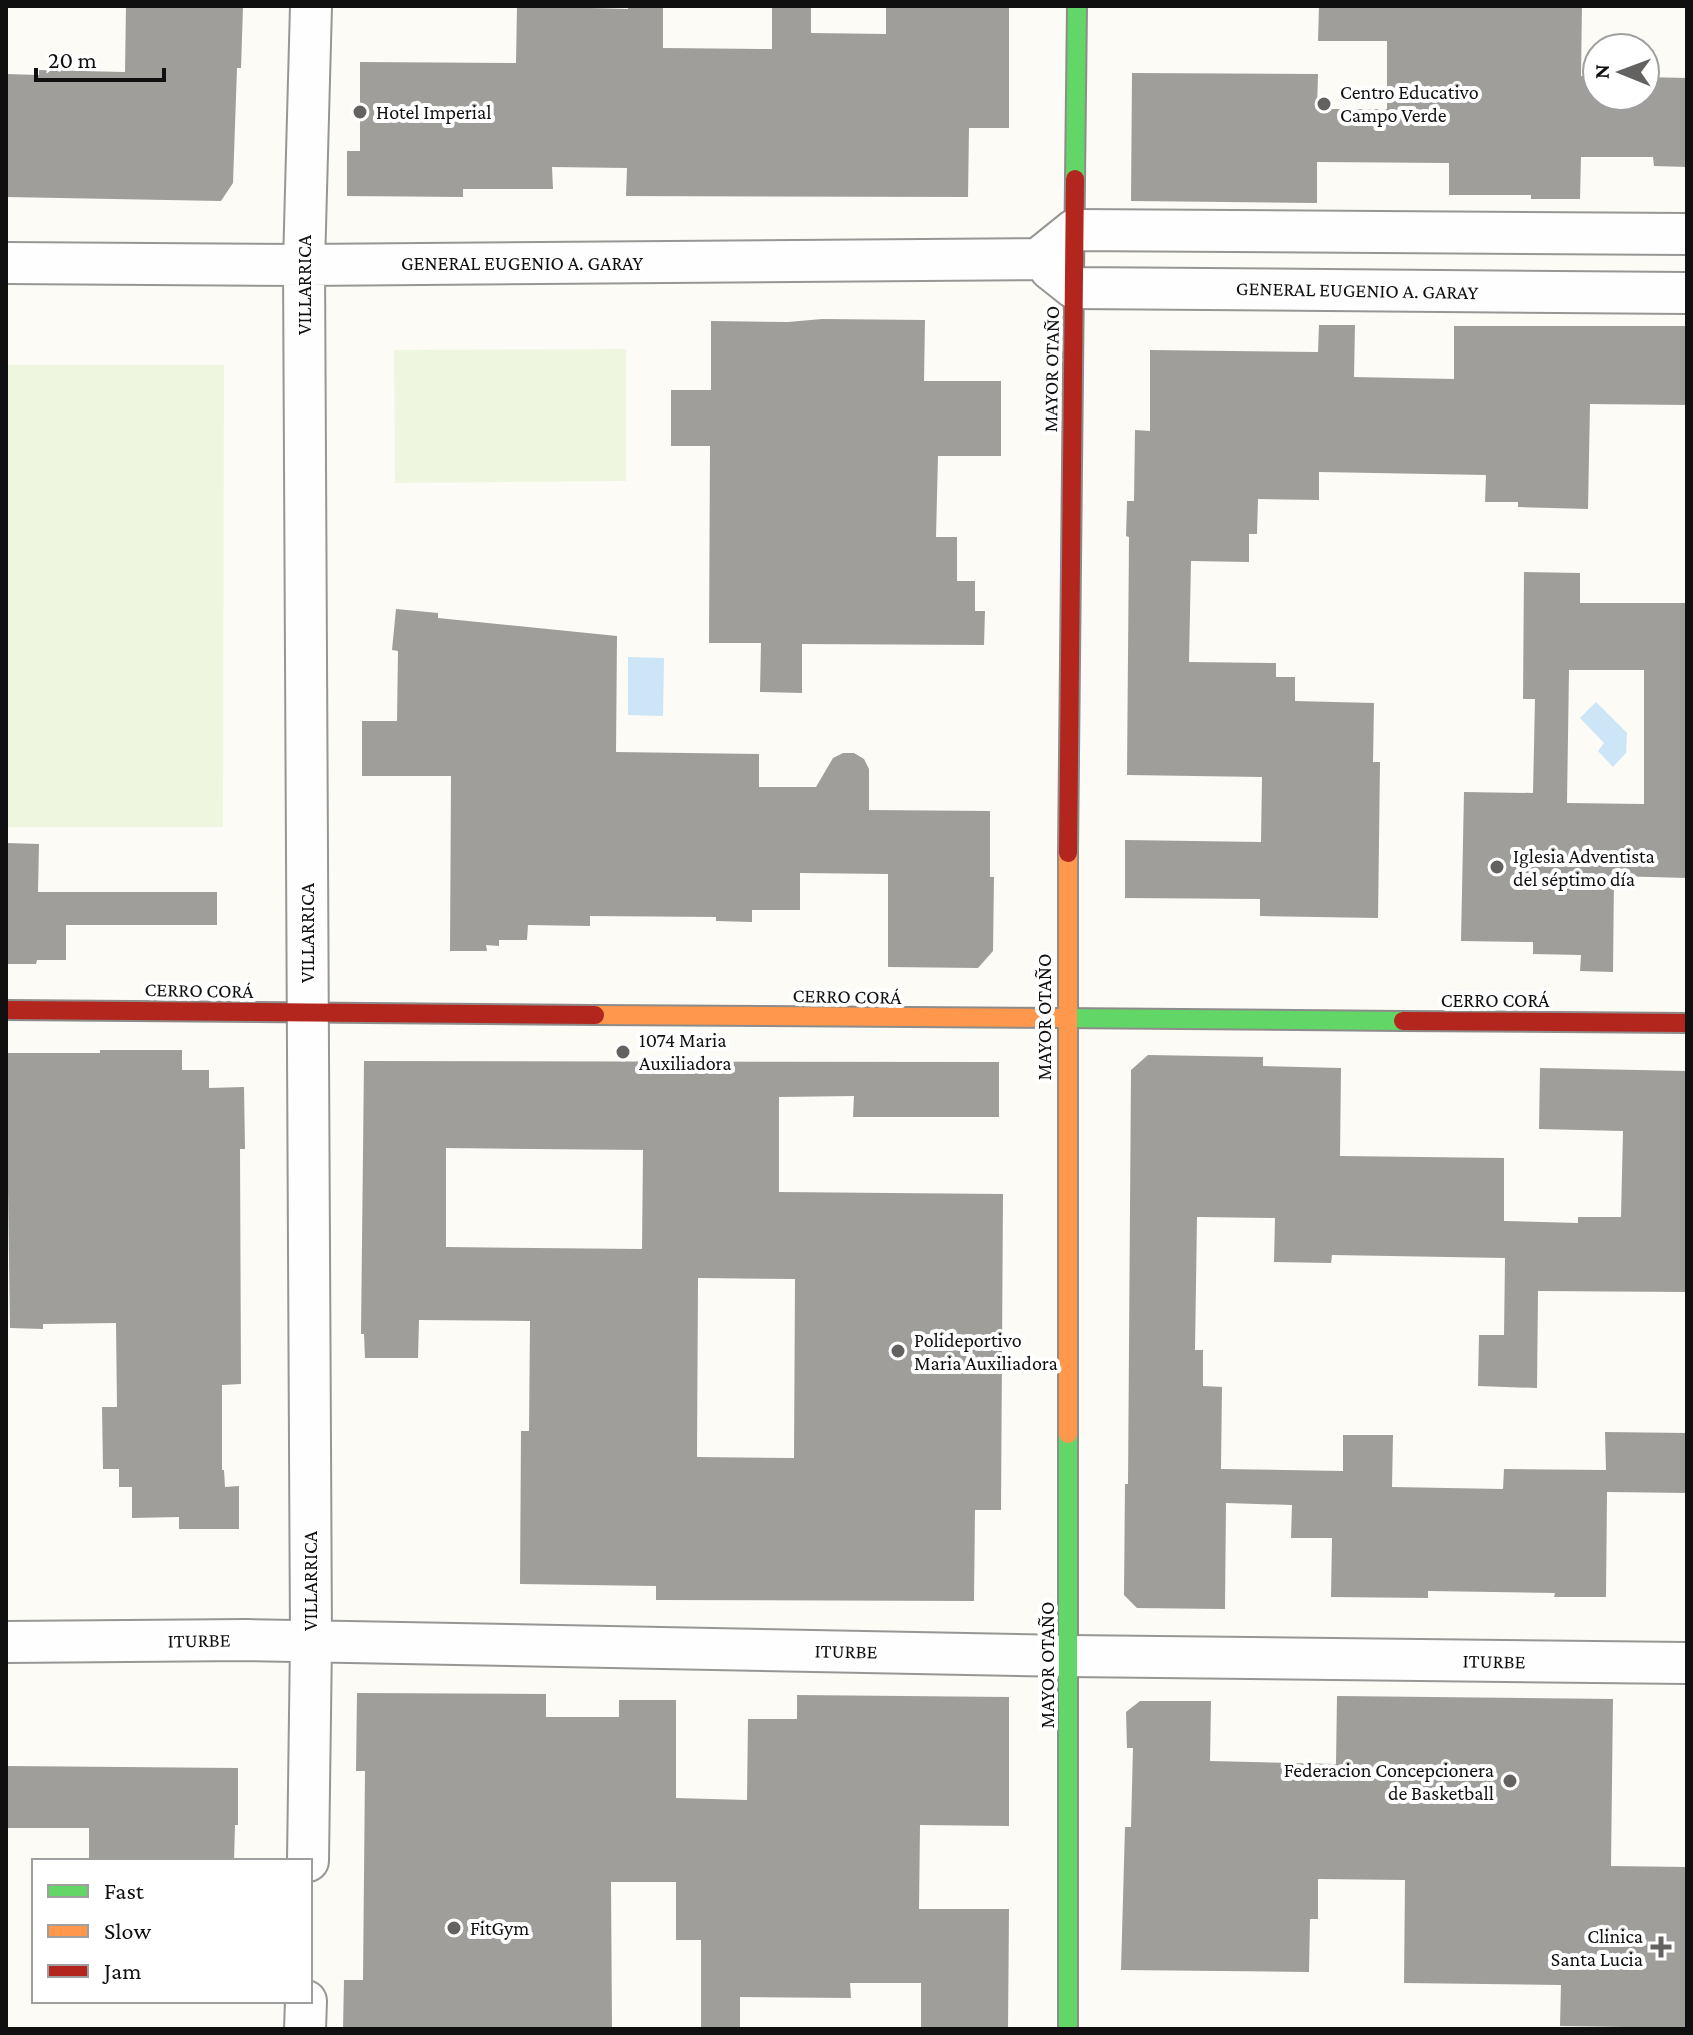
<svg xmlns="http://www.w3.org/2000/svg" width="1693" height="2035" font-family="'Crimson Pro',serif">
<rect width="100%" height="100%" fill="#fcfbf6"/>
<path fill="#eff6df" d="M626,349v132l-231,2 -1,-133z
M6,365h218l-1,462h-217z"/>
<path fill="#cce6f7" d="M628,657l36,1 -1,58 -35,-1z
M1596,702l31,31 -1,20 -13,14 -15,-16 6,-8 -24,-25z"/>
<path fill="#a09e9b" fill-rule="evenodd" d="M126,6l117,1 -2,61h-4l-4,115 -12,18 -215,-4v-123l33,1v-5l86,2z
M517,6l111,3v-3h35v42l109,1v-43h39v27l75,1v-28h123v122h-40l-1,69 -342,-1 1,-28 -75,-1 1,22h-90v8l-116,-1v-45h13v-89l156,1z
M1319,6h263l-1,70 16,1v19h48v-19l42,1v89l-33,-1 -1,-9h-72l-1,42h-49v-4h-82v-32l-132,-1v41l-186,-2 1,-128 186,1 -1,35h70v-68h-69z
M822,319l103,1 -1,61h77v75h-63l-2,81h21v44h18v30h10l-1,34 -182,-1v49l-42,-1 1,-49h-52l1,-197h-39v-56h40v-69l77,1z
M1319,325h36l-1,52 100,2v-53h233v79l-97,-1 -2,105 -70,-2v-5h-33l1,-27 -167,-3v28l-61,-1 -1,35h-8v28l-58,-1 -2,101 87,1v14h19v24l79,2 -1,59h7l-2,156 -118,-2v-17l-135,-1v-58l136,2 1,-65 -135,-2 2,-238 -3,-1 1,-35h7l1,-71 15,1v-81l168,2z
M1524,572l56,1v30h107v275l-73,-2 -1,96 -33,-1 1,-16 -48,-1v-12l-72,-1 3,-149 69,1 2,-94h-12zM1569,670h75v134l-77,-1z
M396,609l42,4v5l179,18 -1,116 143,2v33h57l17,-29 10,-5h11l10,6 5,10v41l121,1v66h4l-1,74 -15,17 -90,-1v-93l-88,-1v37h-48v12l-36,-1v-4l-126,-1v10l-62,-1 -1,15h-28v6l-13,-1 1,6h-37l1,-175h-89v-55h35l1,-70 -6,-1z
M6,843l33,1 -1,48h179v33h-151v35h-29l-1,4h-30z
M100,1050h82v20h27v18l35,-1 1,62h-5l1,235 -19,1v85h2l1,17 14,-1v43h-60v-12l-47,1v-31h-13v-18h-16l-1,-62h15l-1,-84 -73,1v5l-33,-1 -4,-275h94z
M1148,1055l115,2v9l78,2 -1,88 164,2v63l74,2v-6h43l2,-86 -84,-2 1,-61 147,3v221l-149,-1 -1,97 -59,-2 1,-51h25l1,-77 -173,-3 -1,8 -57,-1 1,-44 -78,-1 -2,133h8v36l19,1 -1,82 122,2v-36h50l-1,52 111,2 1,-20 102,1 -1,-38 82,1v60l-80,-1 -1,105h-52l1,-4 -127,-2v7l-97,-1 1,-59h-41l1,-33 -66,-2 -1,106 -88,-1 -13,-13 1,-111h3l3,-414z
M364,1061l635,1v55h-146l1,-21 -75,1v95l224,2 -2,316h-26l-1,91 -318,-1v-14l-136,-2 1,-153h8l1,-110 -111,-1 -1,38h-53l-1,-24h-3zM446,1148l197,2 -1,99 -196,-2zM698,1278l97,1 -1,179 -97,-1z
M357,1693l189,1v23h73v-17h57v98l71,2 1,-81h49v-24l212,2v129l-89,-1 -1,84h90l-1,120h-87v-46h-71l1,15 -111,-1v32h-39v-89h-25v-58h-65l1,147h-269l1,-49h19l2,-209h-9z
M1337,1696l276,3 -2,167 76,1v161l-127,-2 1,-41 -157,-2 1,-103 -87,-1v40h-8l-1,53 -188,-2 4,-143h6l2,-79h-6l-1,-36 14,-11h71l-1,60 126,3z
M6,1766l232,2v57h-3l-1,36h-145v-33h-83z"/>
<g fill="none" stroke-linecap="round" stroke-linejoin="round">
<g stroke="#969694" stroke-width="44">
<path id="street" d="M6,263l298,2 734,-6 36,-29 613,4
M1050,269l24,19 613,5
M6,1642l241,-2 822,16 618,7
M308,1861l3,-220 -7,-1376 7,-259
M305,2029l1,-28"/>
</g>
<g stroke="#8d8c8a" stroke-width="22">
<path id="fast" d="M1075,179l2,-173
M1060,1018l343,3
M1068,1434v595"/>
</g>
<g stroke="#8d8c8a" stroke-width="22">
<path id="slow" d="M1068,853v581
M595,1015l465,3"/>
</g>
<g stroke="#8d8c8a" stroke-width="22">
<path id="jam" d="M1068,853l7,-674
M6,1010l589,5
M1403,1021l284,2"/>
</g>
<use href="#street" stroke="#fffefe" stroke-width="40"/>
<use href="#fast" stroke="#63d668" stroke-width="18"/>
<use href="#slow" stroke="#ff974d" stroke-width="18"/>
<use href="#jam" stroke="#b3261e" stroke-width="18"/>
</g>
<g fill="#636260" stroke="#fff" stroke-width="3">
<circle cx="1324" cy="104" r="8"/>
<circle cx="360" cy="112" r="8"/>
<circle cx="1497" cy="867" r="8"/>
<circle cx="623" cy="1052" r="8"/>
<circle cx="898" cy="1351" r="8"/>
<circle cx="1510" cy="1781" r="8"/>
<circle cx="454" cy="1928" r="8"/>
<path d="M1657 1935h8v8h8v8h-8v8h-8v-8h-8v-8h8z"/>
</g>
<g text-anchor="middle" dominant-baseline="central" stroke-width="8" stroke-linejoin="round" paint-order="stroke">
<g font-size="20" fill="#101010" stroke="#fff" text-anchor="start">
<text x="1340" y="92">Centro Educativo<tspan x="1340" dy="23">Campo Verde</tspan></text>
<text x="376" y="112">Hotel Imperial</text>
<text x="1513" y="856">Iglesia Adventista<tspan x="1513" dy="23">del séptimo día</tspan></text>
<text x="639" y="1040">1074 Maria<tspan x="639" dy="23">Auxiliadora</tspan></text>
<text x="914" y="1340">Polideportivo<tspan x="914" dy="23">Maria Auxiliadora</tspan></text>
<text x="1494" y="1770" text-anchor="end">Federacion Concepcionera<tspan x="1494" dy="23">de Basketball</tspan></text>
<text x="470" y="1928">FitGym</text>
<text x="1643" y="1936" text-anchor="end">Clinica<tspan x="1643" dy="23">Santa Lucia</tspan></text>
</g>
<g font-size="20" fill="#101010" stroke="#fff">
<text x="522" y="263">GENERAL EUGENIO A. GARAY</text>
<text transform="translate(304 285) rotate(-90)">VILLARRICA</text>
<text transform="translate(1357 290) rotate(1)">GENERAL EUGENIO A. GARAY</text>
<text transform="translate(1051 369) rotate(-89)">MAYOR OTAÑO</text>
<text transform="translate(307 933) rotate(-90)">VILLARRICA</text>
<text transform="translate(199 990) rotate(1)">CERRO CORÁ</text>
<text transform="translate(847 996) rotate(1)">CERRO CORÁ</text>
<text x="1495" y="1000">CERRO CORÁ</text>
<text transform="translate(1044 1017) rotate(-90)">MAYOR OTAÑO</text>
<text transform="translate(310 1581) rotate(-90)">VILLARRICA</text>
<text transform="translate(199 1640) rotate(-1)">ITURBE</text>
<text transform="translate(846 1651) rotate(1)">ITURBE</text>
<text transform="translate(1494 1661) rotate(1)">ITURBE</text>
<text transform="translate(1047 1665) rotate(-90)">MAYOR OTAÑO</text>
</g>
</g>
<rect width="1693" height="2035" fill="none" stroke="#101010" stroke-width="16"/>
<rect x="32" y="1859" width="280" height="144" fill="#ffffff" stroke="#9f9f9f" stroke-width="2"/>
<rect x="48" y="1885" width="40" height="12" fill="#63d668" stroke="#9f9f9f" stroke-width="2"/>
<text x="104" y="1899" font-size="24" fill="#101010">Fast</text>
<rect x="48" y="1925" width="40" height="12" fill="#ff974d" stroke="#9f9f9f" stroke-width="2"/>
<text x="104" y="1939" font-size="24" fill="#101010">Slow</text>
<rect x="48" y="1965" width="40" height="12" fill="#b3261e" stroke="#9f9f9f" stroke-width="2"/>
<text x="104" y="1979" font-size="24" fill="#101010">Jam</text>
<g transform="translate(1621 72) rotate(271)"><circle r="38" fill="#ffffff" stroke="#9f9f9f" stroke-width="2"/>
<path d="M0-6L14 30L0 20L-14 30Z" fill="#636260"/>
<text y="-12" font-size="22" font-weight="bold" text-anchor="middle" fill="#101010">N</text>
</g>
<path d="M36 68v12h128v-12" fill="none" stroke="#101010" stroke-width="4"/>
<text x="48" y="68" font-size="24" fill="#101010" stroke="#ffffff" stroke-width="6" paint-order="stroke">20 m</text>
</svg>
